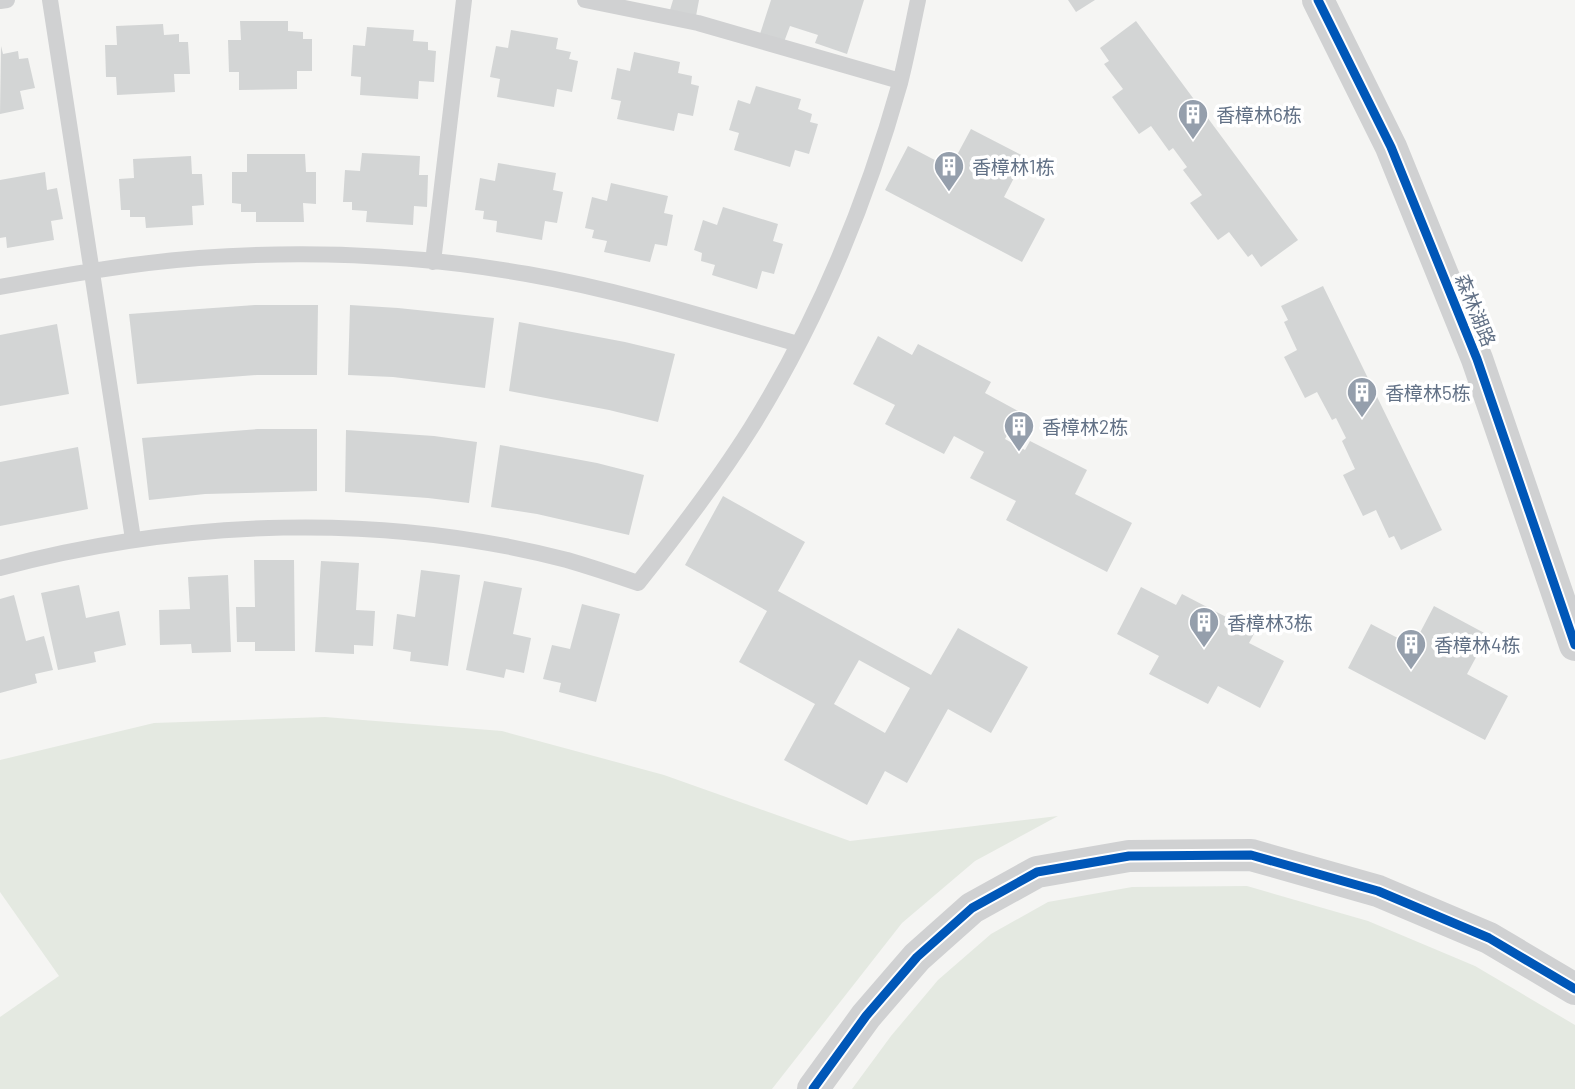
<svg xmlns="http://www.w3.org/2000/svg" width="1575" height="1089" font-family="Barlow,'Noto Sans SC',sans-serif">
<rect width="100%" height="100%" fill="#f5f5f3"/>
<path fill="#e4e9e1" d="M325,717l177,14 162,44 186,66 208,-25 -83,45 -73,62 -130,166h-772v-72l59,-41 -59,-84v-132l154,-37z
M1247,886l121,35 107,45 100,59v64h-723l39,-53 47,-56 53,-46 57,-32 84,-15z"/>
<path fill="#d3d5d5" fill-rule="evenodd" d="M673,0h26l-3,16 -26,-6z
M771,0h93l-17,54 -32,-11 3,-8 -28,-9 -6,16 -24,-8z
M1068,0h27l-19,12z
M240,21h48v10l15,1v7h9v32h-15v18l-58,1v-18h-10l-1,-32h13z
M1136,21l162,219 -37,27 -9,-13 -4,3 -19,-25 -11,8 -28,-37 12,-8 -19,-25 4,-3 -14,-19 -4,3 -18,-25 -12,8 -27,-37 11,-8 -19,-25 5,-3 -9,-13z
M163,24l1,11 15,-1v8h9l2,32h-16l1,18 -58,3 -1,-18h-10l-1,-32h12l-1,-19z
M367,27l47,3 -1,11 15,1v8l8,1 -2,31 -15,-1 -1,18 -58,-4 1,-18 -10,-1 2,-31 12,1z
M511,30l47,8 -2,11 15,3 -2,7 9,2 -6,31 -15,-3 -3,18 -57,-10 3,-18 -10,-2 6,-31 12,2z
M1,46l2,8 15,-3 1,8 9,-1 7,30 -15,3 4,18 -24,5z
M634,52l46,10 -2,11 14,3 -1,8 8,2 -6,30 -15,-3 -4,18 -57,-12 4,-18 -10,-2 6,-31 13,3z
M756,86l45,13 -3,10 14,5 -2,8 8,2 -9,30 -14,-4 -5,17 -56,-17 5,-17 -10,-3 9,-30 12,4z
M971,129l54,28 -21,40 41,22 -23,43 -137,-72 23,-44 42,22z
M362,153l58,3 -1,19h9l-1,32 -13,-1 -1,19 -47,-3 1,-11 -15,-1v-8h-9l2,-32 15,1z
M247,154h58l1,18h10v32l-13,-1 1,19h-48v-10h-15v-8l-9,-1v-31h15z
M191,156l1,18h10l2,31 -12,1 1,19 -47,3 -1,-11h-15v-7h-9l-2,-31 15,-1 -1,-19z
M498,163l58,10 -3,17 10,2 -6,31 -12,-2 -3,19 -46,-8 1,-11 -14,-2 1,-8 -9,-1 5,-32 15,3z
M45,172l2,18 10,-2 6,31 -12,2 3,19 -47,8 -1,-11 -6,1v-58z
M611,183l57,13 -4,17 9,2 -6,31 -12,-2 -5,18 -46,-10 3,-11 -15,-3 2,-8 -9,-2 7,-31 15,4z
M723,207l55,17 -5,17 10,3 -9,30 -12,-3 -5,18 -45,-14 3,-10 -14,-4 1,-8 -8,-3 9,-30 14,5z
M1323,286l119,244 -41,20 -7,-14 -5,2 -13,-28 -13,6 -20,-41 12,-6 -13,-28 4,-3 -10,-20 -4,2 -15,-28 -12,6 -21,-41 13,-7 -13,-28 4,-2 -7,-14z
M255,305h63l-1,70h-60l-120,9 -8,-70z
M350,305l48,3 96,10 -9,70 -92,-11 -45,-2z
M519,322l106,20 50,12 -17,68 -49,-12 -100,-19z
M57,324l12,70 -69,12v-71z
M878,336l34,19 6,-11 73,38 -6,11 35,19 -15,27 20,11 5,-9 57,29 -12,24 57,29 -25,49 -101,-52 10,-19 -46,-23 14,-26 -30,-16 -10,18 -59,-30 10,-19 -42,-21z
M258,429h59v62l-112,3 -56,6 -7,-62z
M346,430l88,6 43,6 -8,61 -41,-5 -83,-6z
M500,445l97,18 47,12 -15,60 -92,-21 -46,-7z
M78,447l10,62 -88,17v-64z
M723,496l82,46 -27,49 153,84 27,-47 70,39 -37,66 -43,-24 -41,74 -22,-12 -18,34 -83,-45 31,-56 -76,-42 28,-51 -82,-46zM859,660l51,28 -25,45 -51,-29z
M254,560h40l1,91h-40v-9h-18l-1,-35h19z
M321,561l38,2 -3,47 19,1 -2,35 -19,-1v9l-39,-2z
M421,570l39,5 -12,91 -38,-5 1,-9 -18,-3 4,-35 18,3z
M228,575l3,77 -39,1 -1,-9 -31,1 -1,-35 31,-1 -2,-32z
M484,581l38,7 -9,46 18,4 -7,35 -18,-4 -2,9 -38,-8z
M79,585l7,33 33,-7 7,34 -32,7 2,10 -38,8 -17,-77z
M1141,587l35,18 6,-11 73,38 -6,11 35,18 -24,47 -42,-22 -10,18 -59,-30 10,-18 -42,-22z
M14,595l12,46 18,-5 9,34 -18,4 2,9 -37,10v-94z
M582,604l38,10 -24,88 -37,-10 2,-9 -18,-4 9,-34 18,4z
M1434,606l54,29 -21,39 41,22 -23,44 -137,-72 23,-44 42,22z"/>
<g fill="none" stroke-linecap="round" stroke-linejoin="round">
<path stroke="#d0d1d2" stroke-width="16" d="M50,0l83,539
M585,0l113,23 202,58
M0,1l7,-1
M433,262l31,-262
M0,287c66,-12 132,-24 199,-29 108,-8 221,-3 328,16 92,16 181,44 271,70
M0,568c183,-49 383,-56 567,-8 24,7 48,15 71,23 40,-50 79,-101 113,-155 66,-106 115,-224 149,-345 7,-27 12,-55 18,-83"/>
<path stroke="#d0d1d2" stroke-width="32" d="M1318,0l73,147 86,212 98,286
M813,1089l53,-73 51,-59 55,-49 65,-36 92,-16 122,-1 127,36 111,47 86,51"/>
<g stroke="#fff" stroke-width="13">
<path id="cycleway" d="M1318,0l73,147 86,212 98,286
M813,1089l53,-73 51,-59 55,-49 65,-36 92,-16 122,-1 127,36 111,47 86,51"/>
</g>
<use href="#cycleway" stroke="#0057b8" stroke-width="9"/>
</g>
<defs>
<g id="building-pin" transform="scale(1.575)"><path d="M0 17L-7.5 6A9.5 9.5 0 1 1 7.5 6Z" fill="#959fac" stroke="#fff"/><path d="M-4-6H4V6H1V3H-1V6H-4ZM-2.5-4.3h1.7v1.8h-1.7ZM.8-4.3h1.7v1.8H.8ZM-2.5-1h1.7V.8h-1.7ZM.8-1h1.7V.8H.8Z" fill="#fff"/></g>
</defs>
<g fill-rule="evenodd">
<use href="#building-pin" x="1193" y="114"/>
<use href="#building-pin" x="949" y="166"/>
<use href="#building-pin" x="1362" y="392"/>
<use href="#building-pin" x="1019" y="426"/>
<use href="#building-pin" x="1204" y="622"/>
<use href="#building-pin" x="1411" y="644"/>
</g>
<g text-anchor="middle" dominant-baseline="central" stroke-width="7" stroke-linejoin="round" paint-order="stroke">
<g font-size="19" fill="#627186" stroke="#fff" text-anchor="start">
<text x="1216" y="114">香樟林6栋</text>
<text x="972" y="166">香樟林1栋</text>
<text x="1385" y="392">香樟林5栋</text>
<text x="1042" y="426">香樟林2栋</text>
<text x="1227" y="622">香樟林3栋</text>
<text x="1434" y="644">香樟林4栋</text>
</g>
<g font-size="19" fill="#627186" stroke="#fff">
<text transform="translate(1476 310) rotate(68)">森林湖路</text>
</g>
</g>
</svg>
